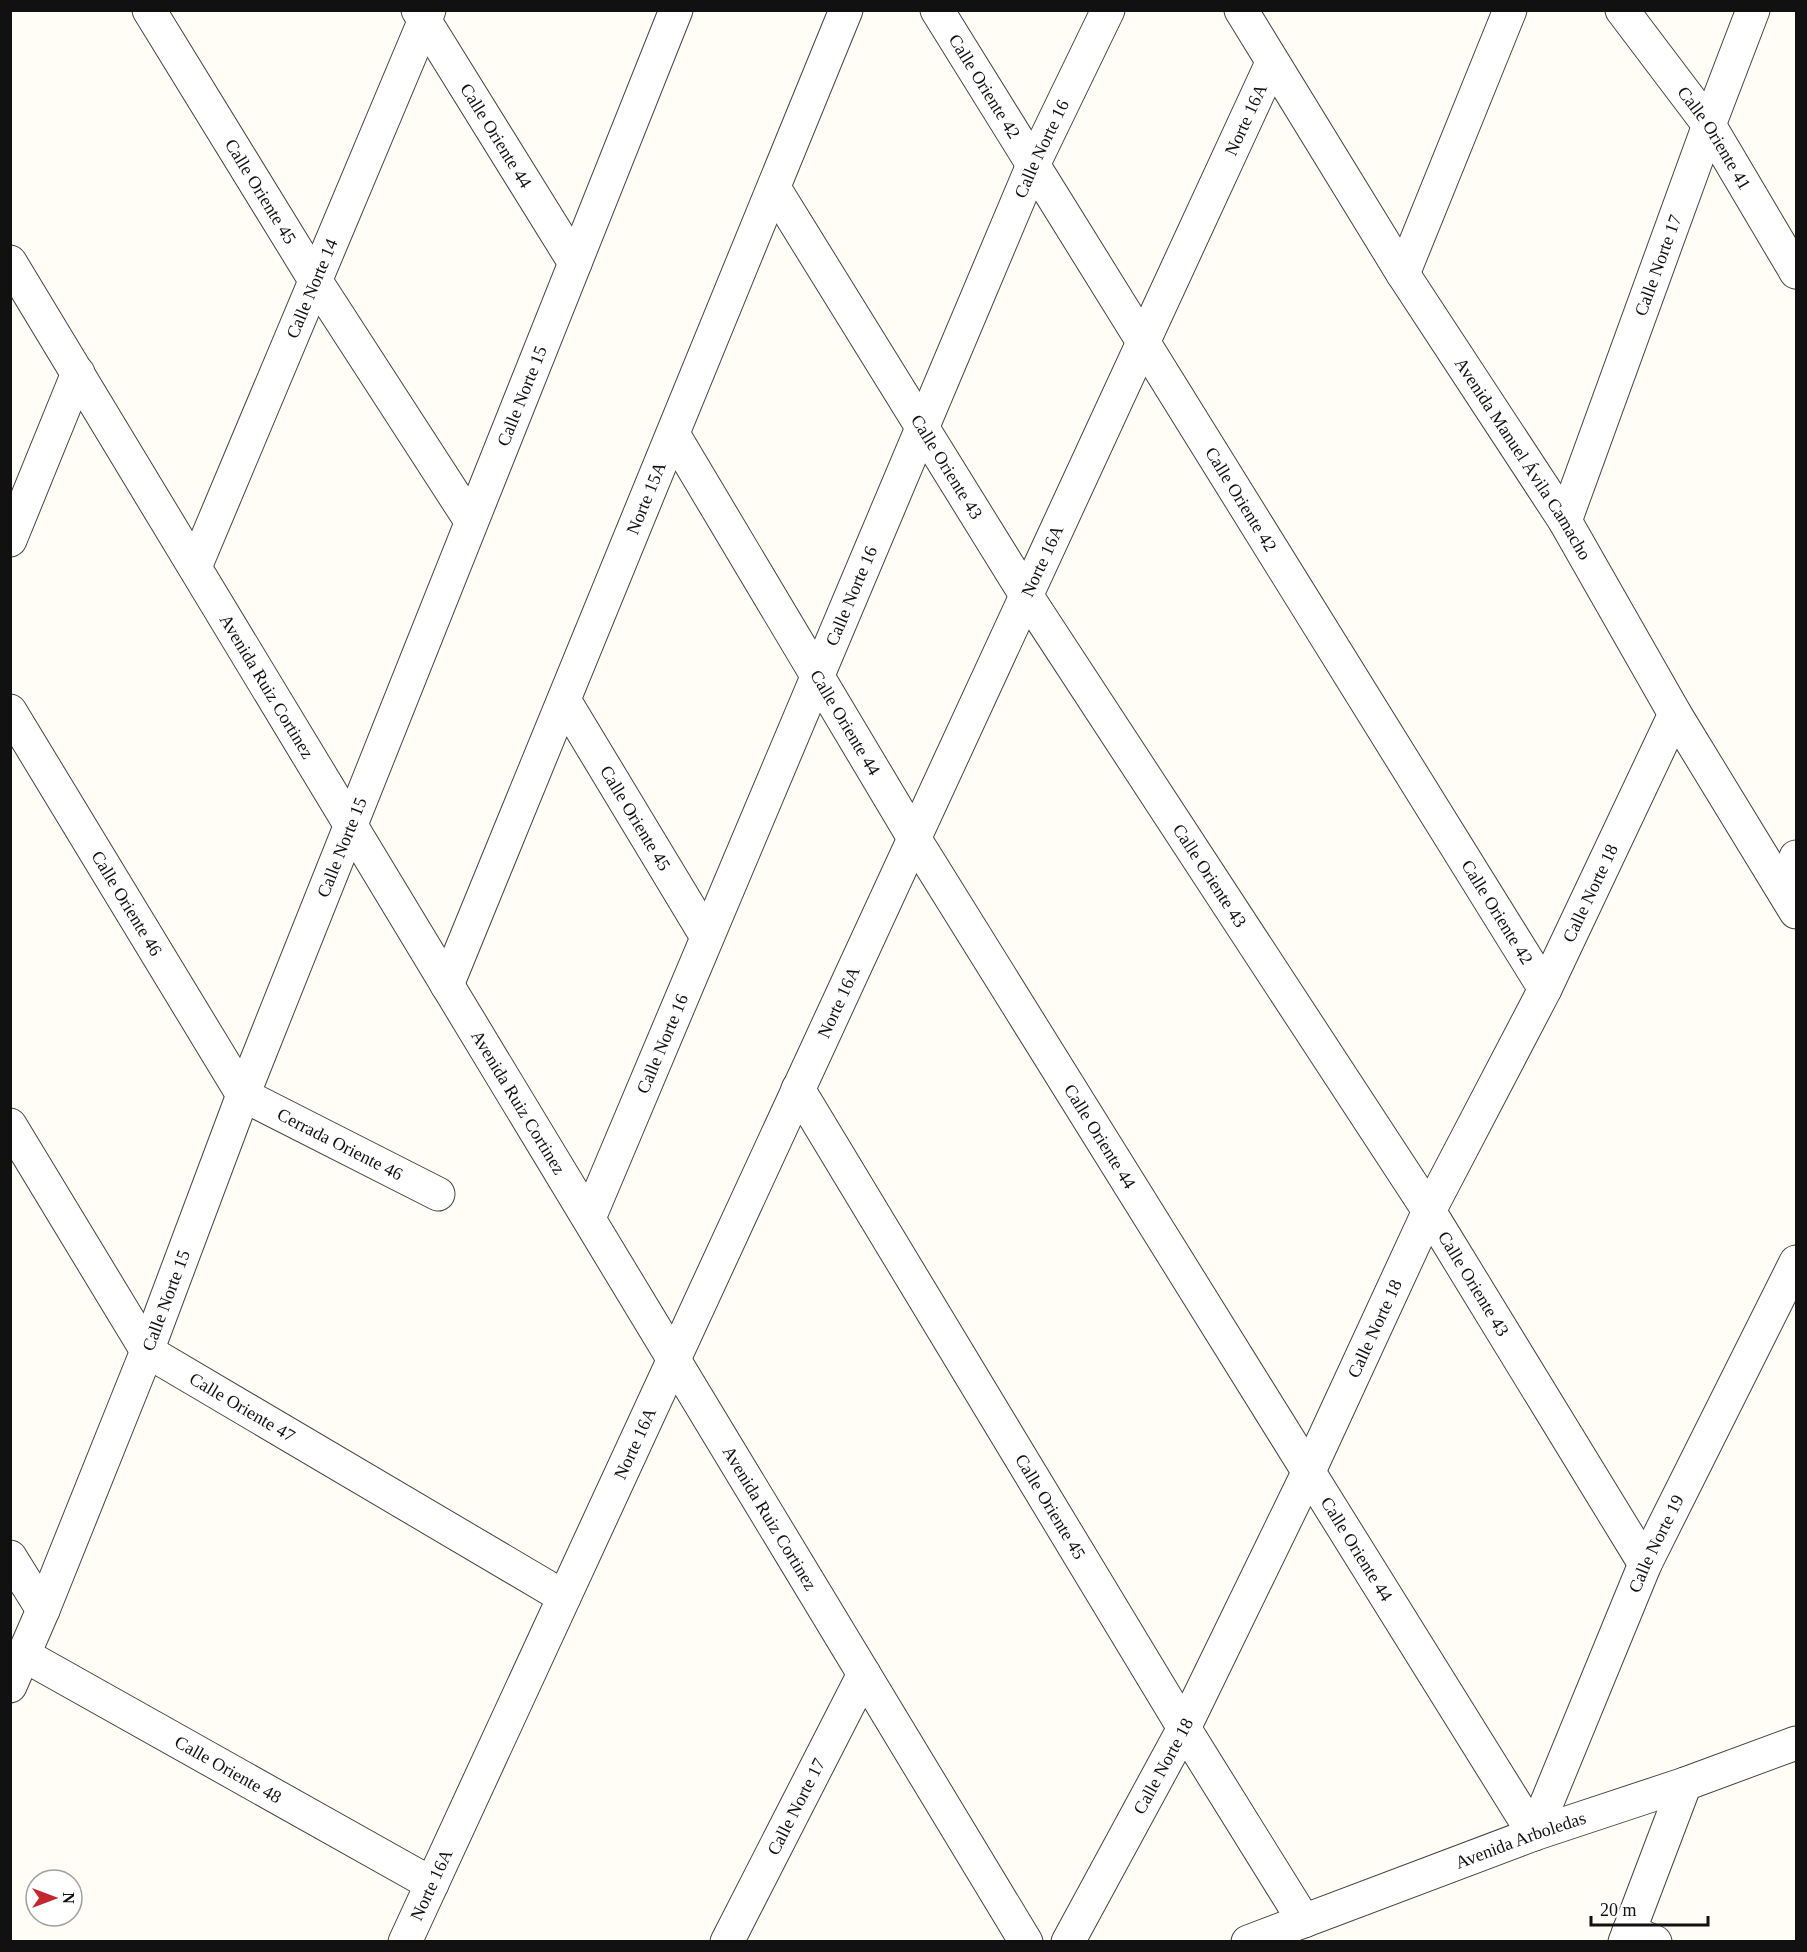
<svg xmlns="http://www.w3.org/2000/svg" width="1807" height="1952" font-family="Georgia,serif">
<rect width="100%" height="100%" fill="#fffdf5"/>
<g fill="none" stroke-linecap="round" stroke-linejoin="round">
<g stroke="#444" stroke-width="35">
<g id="street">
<path id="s1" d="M149,10l166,270 156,241"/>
<path id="s2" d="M418,10l157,253"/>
<path id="s3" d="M937,10l608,979"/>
<path id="s4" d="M1241,10l162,264 162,247 110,193 121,198"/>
<path id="s5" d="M1622,10l87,115 87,147"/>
<path id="s6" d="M774,188l252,407 403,616 216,353"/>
<path id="s7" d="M10,262l1016,1680"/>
<path d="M1403,274l107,-264"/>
<path id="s8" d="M673,434l241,404 620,996"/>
<path id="s9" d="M1565,521l144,-396 44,-115"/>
<path d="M10,540l68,-167"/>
<path id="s10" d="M195,567l234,-557"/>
<path id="s11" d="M564,700l143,237"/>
<path id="s12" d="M10,711l233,384 195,99"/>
<path d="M1783,890l13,-33"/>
<path id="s13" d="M447,985l399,-975"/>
<path id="s14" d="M798,1089l386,639 120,193"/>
<path id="s15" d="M10,1125l137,226 417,246"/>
<path id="s16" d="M589,1218l444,-1053 75,-155"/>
<path d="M10,1557l33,53"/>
<path id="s17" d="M24,1655l408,229"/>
<path id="s18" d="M10,1686l33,-76 104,-259 96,-256 433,-1085"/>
<path id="s19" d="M1534,1834l111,-270 151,-302"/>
<path d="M1629,1931l26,11"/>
<path id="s20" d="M405,1942l867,-1879"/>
<path id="s21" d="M727,1942l137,-268"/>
<path id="s22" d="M1068,1942l116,-214 125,-257 120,-260 116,-222 130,-275"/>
<path id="s23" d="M1248,1942l286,-108 151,-50 111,-41"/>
<path d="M1625,1942l60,-158"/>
</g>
</g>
<use href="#street" stroke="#fff" stroke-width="33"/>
</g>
<g text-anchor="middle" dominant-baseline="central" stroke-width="6" stroke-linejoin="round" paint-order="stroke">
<g font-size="18" fill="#111" stroke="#fff">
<text stroke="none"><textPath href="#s3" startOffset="90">Calle Oriente 42</textPath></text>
<text stroke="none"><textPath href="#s20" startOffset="2007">Norte 16A</textPath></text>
<text stroke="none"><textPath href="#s2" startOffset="148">Calle Oriente 44</textPath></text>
<text stroke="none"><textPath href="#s5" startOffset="158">Calle Oriente 41</textPath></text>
<text stroke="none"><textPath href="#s16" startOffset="1161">Calle Norte 16</textPath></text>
<text stroke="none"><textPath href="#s1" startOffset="213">Calle Oriente 45</textPath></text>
<text stroke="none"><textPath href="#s9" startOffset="272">Calle Norte 17</textPath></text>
<text stroke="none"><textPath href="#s10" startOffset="302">Calle Norte 14</textPath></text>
<text stroke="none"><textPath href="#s18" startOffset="1388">Calle Norte 15</textPath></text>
<text stroke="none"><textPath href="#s4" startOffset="530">Avenida Manuel Ávila Camacho</textPath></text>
<text stroke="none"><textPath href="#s6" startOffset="328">Calle Oriente 43</textPath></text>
<text stroke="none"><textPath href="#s13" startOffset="526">Norte 15A</textPath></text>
<text stroke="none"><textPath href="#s3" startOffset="576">Calle Oriente 42</textPath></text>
<text stroke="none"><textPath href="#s20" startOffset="1521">Norte 16A</textPath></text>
<text stroke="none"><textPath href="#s16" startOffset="675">Calle Norte 16</textPath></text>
<text stroke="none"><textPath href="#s7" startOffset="496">Avenida Ruiz Cortinez</textPath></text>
<text stroke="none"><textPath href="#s8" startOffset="336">Calle Oriente 44</textPath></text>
<text stroke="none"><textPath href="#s11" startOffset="138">Calle Oriente 45</textPath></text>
<text stroke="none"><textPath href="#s18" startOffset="902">Calle Norte 15</textPath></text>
<text stroke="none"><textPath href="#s6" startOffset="814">Calle Oriente 43</textPath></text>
<text stroke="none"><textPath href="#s22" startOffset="1172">Calle Norte 18</textPath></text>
<text stroke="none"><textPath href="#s12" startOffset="225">Calle Oriente 46</textPath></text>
<text stroke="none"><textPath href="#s3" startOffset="1062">Calle Oriente 42</textPath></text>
<text stroke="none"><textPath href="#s20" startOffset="1035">Norte 16A</textPath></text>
<text stroke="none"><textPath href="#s16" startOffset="189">Calle Norte 16</textPath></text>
<text stroke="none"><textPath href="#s7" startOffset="982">Avenida Ruiz Cortinez</textPath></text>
<text stroke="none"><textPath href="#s8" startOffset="822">Calle Oriente 44</textPath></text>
<text stroke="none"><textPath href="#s12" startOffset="558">Cerrada Oriente 46</textPath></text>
<text stroke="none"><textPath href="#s6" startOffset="1300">Calle Oriente 43</textPath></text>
<text stroke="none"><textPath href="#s18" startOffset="416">Calle Norte 15</textPath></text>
<text stroke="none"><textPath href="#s22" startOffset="686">Calle Norte 18</textPath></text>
<text stroke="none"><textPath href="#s15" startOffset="375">Calle Oriente 47</textPath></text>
<text stroke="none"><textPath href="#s20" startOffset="549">Norte 16A</textPath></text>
<text stroke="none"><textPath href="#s14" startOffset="488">Calle Oriente 45</textPath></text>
<text stroke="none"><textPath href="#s7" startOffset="1468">Avenida Ruiz Cortinez</textPath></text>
<text stroke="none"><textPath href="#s19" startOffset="315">Calle Norte 19</textPath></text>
<text stroke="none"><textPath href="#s8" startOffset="1308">Calle Oriente 44</textPath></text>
<text stroke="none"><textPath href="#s22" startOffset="200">Calle Norte 18</textPath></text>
<text stroke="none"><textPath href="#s17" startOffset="234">Calle Oriente 48</textPath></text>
<text stroke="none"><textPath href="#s21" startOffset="152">Calle Norte 17</textPath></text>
<text stroke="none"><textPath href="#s23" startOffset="291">Avenida Arboledas</textPath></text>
<text stroke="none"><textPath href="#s20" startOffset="63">Norte 16A</textPath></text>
</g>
</g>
<rect width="1807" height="1952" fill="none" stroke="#111111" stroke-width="24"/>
<g transform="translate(54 1898) rotate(90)"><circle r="28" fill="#ffffff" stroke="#a0a0a0" stroke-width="1.5"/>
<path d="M0-4.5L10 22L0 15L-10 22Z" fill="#c4262e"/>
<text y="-9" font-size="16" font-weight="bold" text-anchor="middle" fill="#111111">N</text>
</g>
<path d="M1591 1916v9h117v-9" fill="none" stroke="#111111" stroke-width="3"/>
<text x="1600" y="1916" font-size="18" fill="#111111" stroke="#ffffff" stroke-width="4.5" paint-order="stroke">20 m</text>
</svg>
